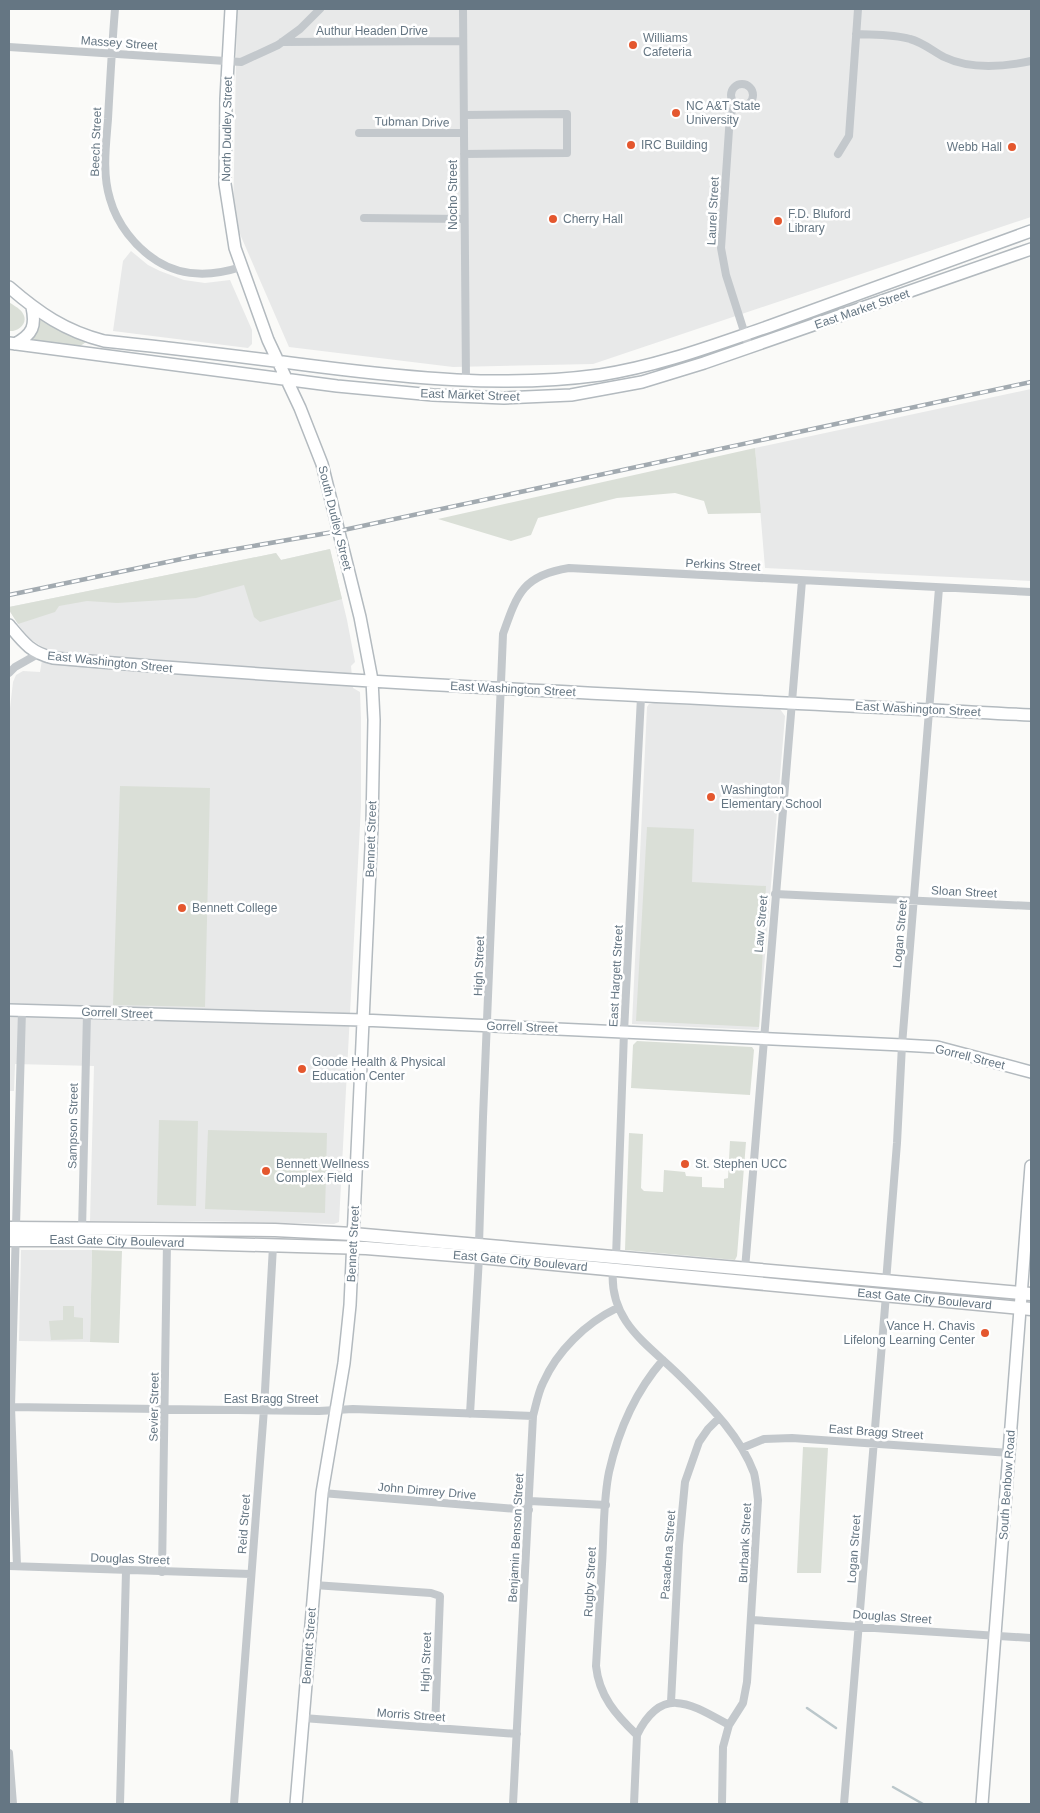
<svg xmlns="http://www.w3.org/2000/svg" width="1040" height="1813" font-family="Arial,sans-serif">
<rect width="100%" height="100%" fill="#fafaf8"/>
<path fill="#e8e9e9" d="M237,9h794v208l-438,147 -140,3 -164,-20 -56,-129z
M131,251l17,14 12,6 24,9 21,3 25,-3 22,50v14l-4,4 -135,-17 10,-70z
M1031,389v192l-266,-13 -10,-120z
M330,549l17,71 8,42 -4,4 2,22 7,4 1,26v88l-22,416 -5,2 -134,-3h-110l4,-155 -79,-2 -1,27h-5v-374l4,-35 3,-7 7,-4 17,1 4,-24 -14,-9 -8,-9 -13,-20v-3l267,-54 5,7z
M654,703l126,6 5,7 -26,313 -2,1 -125,-6 15,-317 2,-3z
M21,1250h71l-2,92 -71,-1z"/>
<path fill="#dadfd7" d="M9,302c4,3 10,6 13,10 8,11 -4,20 -13,19z
M42,320l29,16 15,4v2l-7,5 -46,-6 -2,-4 7,-16z
M755,448l6,65 -53,1 -4,-13 -29,-8 -58,5 -79,20 -7,17 -20,6 -73,-22z
M330,549l12,50 -82,23 -6,-5 -10,-32 -48,13 -79,5 -30,-2 -28,5 -4,6 -37,12 -9,-14v-3l267,-54 5,7z
M120,786l90,2 -5,219 -92,-2z
M647,827l47,2 -2,53 74,4 -7,141 -123,-6z
M637,1041l115,6 2,3 -4,45 -119,-7 2,-43z
M159,1120l39,1 -2,85 -39,-1z
M208,1130l119,3 -2,80 -120,-4z
M629,1133l14,1 -2,54 3,3 19,1 1,-22 21,2 1,4 16,1v10l22,1v-9l4,-1 2,-37 16,1 -9,114 -2,4 -110,-10z
M92,1250l30,1 -3,92 -29,-1z
M63,1306h11v11l9,1v21l-32,1 -2,-19 14,-1z
M803,1447l25,1 -7,125h-24z"/>
<g fill="none" stroke-linecap="round" stroke-linejoin="round">
<path stroke="#bbc7cb" stroke-width="2.5" d="M807,1708l29,20
M893,1787l30,17"/>
<g stroke="#b3babf" stroke-width="14">
<path id="secondary" d="M231,9l-5,90 -1,85 10,64 33,92 32,68 22,56 38,153 12,63 2,40 -2,105 -22,480 -6,58 -22,130 -26,311
M9,287c30,26 56,44 95,54 70,7 140,16 210,25 95,12 190,22 286,9 59,-9 114,-30 170,-49 87,-31 174,-63 261,-95
M9,343l328,43 96,9 71,3 67,-3 71,-13 62,-19 327,-114
M15,344c18,-10 21,-18 17,-37
M9,625c15,18 21,27 44,33 326,28 652,40 978,57
M9,1010l353,10 540,25 35,2 94,25
M982,1804l49,-638"/>
</g>
<g stroke="#b5babe" stroke-width="15">
<g id="primary">
<path d="M9,1228l266,2 78,4 678,60"/>
<path id="s1" d="M9,1240h73l284,8 113,9 552,52"/>
</g>
</g>
<path stroke="#c3c8cc" stroke-width="8" d="M115,9c-3,37 -5,73 -7,110 -2,26 -6,54 2,80 7,25 25,48 47,62 27,17 56,15 84,6
M463,9l3,372
M856,34c18,1 37,0 54,5 12,3 23,12 34,18 27,13 59,10 87,4
M282,42l181,-1
M9,47l232,15 37,-17 22,-16 20,-20
M731 95a11 11 0 1 1 22 0a11 11 0 1 1-22 0Z
M736,104l-6,11 -9,133 5,27 23,72
M464,115l103,-1v39l-103,1
M359,133h105
M838,154l11,-18 9,-127
M364,218l100,1
M9,673l6,-6 23,-13
M775,894l256,12
M82,1231l5,-218
M479,1244l4,-127 20,-483c14,-40 20,-59 66,-66l462,24
M616,1257l8,-225 17,-335
M613,1269c-5,56 40,78 73,113 26,26 55,56 68,91 2,8 3,18 4,27l-11,182 -4,21 -14,22 -6,22 -1,57
M745,1269l57,-688
M886,1282l11,-139 5,-98 37,-457
M9,1407l310,4 34,-2 180,7
M470,1414l9,-157
M742,1448l22,-9 28,-1 218,15
M322,1493l207,17
M530,1501l76,4
M9,1566l242,8
M17,1566l-6,-159 11,-397
M162,1572l5,-330
M314,1585l117,8 9,3 -5,132
M752,1620l279,18
M671,1702l8,-157 6,-63 14,-40 9,-13 11,-11
M303,1718l214,16
M637,1735c25,-51 54,-31 92,-10
M9,1753l4,51
M120,1804l6,-233
M234,1804l30,-395 9,-163
M513,1804l20,-388c3,-11 5,-23 10,-33 14,-32 43,-60 74,-75
M634,1804l3,-69c-21,-20 -38,-39 -41,-69 2,-34 4,-68 6,-102 2,-29 1,-63 7,-92 9,-40 26,-80 54,-112
M844,1804l42,-509"/>
<use href="#secondary" stroke="#fff" stroke-width="11"/>
<use href="#primary" stroke="#fff" stroke-width="12"/>
<g stroke="#a2aab0" stroke-width="4.5">
<path id="rail" d="M9,595l187,-39 143,-25 692,-149"/>
</g>
<use href="#rail" stroke="#fff" stroke-width="2.5" stroke-dasharray="8" stroke-linecap="butt"/>
</g>
<g fill="#e4572e" stroke="#fff" stroke-width="2">
<circle cx="633" cy="45" r="5"/>
<circle cx="676" cy="113" r="5"/>
<circle cx="631" cy="145" r="5"/>
<circle cx="1012" cy="147" r="5"/>
<circle cx="553" cy="219" r="5"/>
<circle cx="778" cy="221" r="5"/>
<circle cx="711" cy="797" r="5"/>
<circle cx="182" cy="908" r="5"/>
<circle cx="302" cy="1069" r="5"/>
<circle cx="685" cy="1164" r="5"/>
<circle cx="266" cy="1171" r="5"/>
<circle cx="985" cy="1333" r="5"/>
</g>
<g text-anchor="middle" dominant-baseline="central" stroke-width="5" stroke-linejoin="round" paint-order="stroke">
<g font-size="12" fill="#657683" stroke="#fff">
<text x="372" y="31">Authur Headen Drive</text>
<text transform="translate(119 43) rotate(4)">Massey Street</text>
<text transform="translate(412 122) rotate(1)">Tubman Drive</text>
<text transform="translate(227 129) rotate(-89)">North Dudley Street</text>
<text transform="translate(96 142) rotate(-88)">Beech Street</text>
<text transform="translate(453 195) rotate(-90)">Nocho Street</text>
<text transform="translate(713 211) rotate(-87)">Laurel Street</text>
<text transform="translate(862 309) rotate(-19)">East Market Street</text>
<text transform="translate(470 395) rotate(2)">East Market Street</text>
<text transform="translate(335 518) rotate(76)">South Dudley Street</text>
<text transform="translate(723 565) rotate(3)">Perkins Street</text>
<text transform="translate(110 662) rotate(6)">East Washington Street</text>
<text transform="translate(513 689) rotate(3)">East Washington Street</text>
<text transform="translate(918 709) rotate(3)">East Washington Street</text>
<text transform="translate(371 839) rotate(-88)">Bennett Street</text>
<text transform="translate(964 892) rotate(3)">Sloan Street</text>
<text transform="translate(761 924) rotate(-85)">Law Street</text>
<text transform="translate(900 934) rotate(-85)">Logan Street</text>
<text transform="translate(479 966) rotate(-88)">High Street</text>
<text transform="translate(616 976) rotate(-87)">East Hargett Street</text>
<text transform="translate(117 1013) rotate(2)">Gorrell Street</text>
<text transform="translate(522 1027) rotate(2)">Gorrell Street</text>
<text transform="translate(970 1057) rotate(14)">Gorrell Street</text>
<text transform="translate(73 1126) rotate(-89)">Sampson Street</text>
<text stroke="none"><textPath href="#s1" startOffset="108">East Gate City Boulevard</textPath></text>
<text transform="translate(353 1244) rotate(-87)">Bennett Street</text>
<text stroke="none"><textPath href="#s1" startOffset="512">East Gate City Boulevard</textPath></text>
<text stroke="none"><textPath href="#s1" startOffset="918">East Gate City Boulevard</textPath></text>
<text x="271" y="1399">East Bragg Street</text>
<text transform="translate(154 1407) rotate(-89)">Sevier Street</text>
<text transform="translate(876 1432) rotate(4)">East Bragg Street</text>
<text transform="translate(1007 1485) rotate(-86)">South Benbow Road</text>
<text transform="translate(427 1491) rotate(5)">John Dimrey Drive</text>
<text transform="translate(244 1524) rotate(-86)">Reid Street</text>
<text transform="translate(516 1538) rotate(-87)">Benjamin Benson Street</text>
<text transform="translate(745 1543) rotate(-87)">Burbank Street</text>
<text transform="translate(854 1549) rotate(-86)">Logan Street</text>
<text transform="translate(668 1555) rotate(-86)">Pasadena Street</text>
<text transform="translate(130 1559) rotate(2)">Douglas Street</text>
<text transform="translate(590 1582) rotate(-87)">Rugby Street</text>
<text transform="translate(892 1617) rotate(4)">Douglas Street</text>
<text transform="translate(309 1646) rotate(-86)">Bennett Street</text>
<text transform="translate(426 1662) rotate(-88)">High Street</text>
<text transform="translate(411 1715) rotate(4)">Morris Street</text>
</g>
<g font-size="12" fill="#657683" stroke="#fff" text-anchor="start">
<text x="643" y="38">Williams<tspan x="643" dy="14">Cafeteria</tspan></text>
<text x="686" y="106">NC A&amp;T State<tspan x="686" dy="14">University</tspan></text>
<text x="641" y="145">IRC Building</text>
<text x="1002" y="147" text-anchor="end">Webb Hall</text>
<text x="788" y="214">F.D. Bluford<tspan x="788" dy="14">Library</tspan></text>
<text x="563" y="219">Cherry Hall</text>
<text x="721" y="790">Washington<tspan x="721" dy="14">Elementary School</tspan></text>
<text x="192" y="908">Bennett College</text>
<text x="312" y="1062">Goode Health &amp; Physical<tspan x="312" dy="14">Education Center</tspan></text>
<text x="276" y="1164">Bennett Wellness<tspan x="276" dy="14">Complex Field</tspan></text>
<text x="695" y="1164">St. Stephen UCC</text>
<text x="975" y="1326" text-anchor="end">Vance H. Chavis<tspan x="975" dy="14">Lifelong Learning Center</tspan></text>
</g>
</g>
<rect width="1040" height="1813" fill="none" stroke="#657683" stroke-width="20"/>
</svg>
